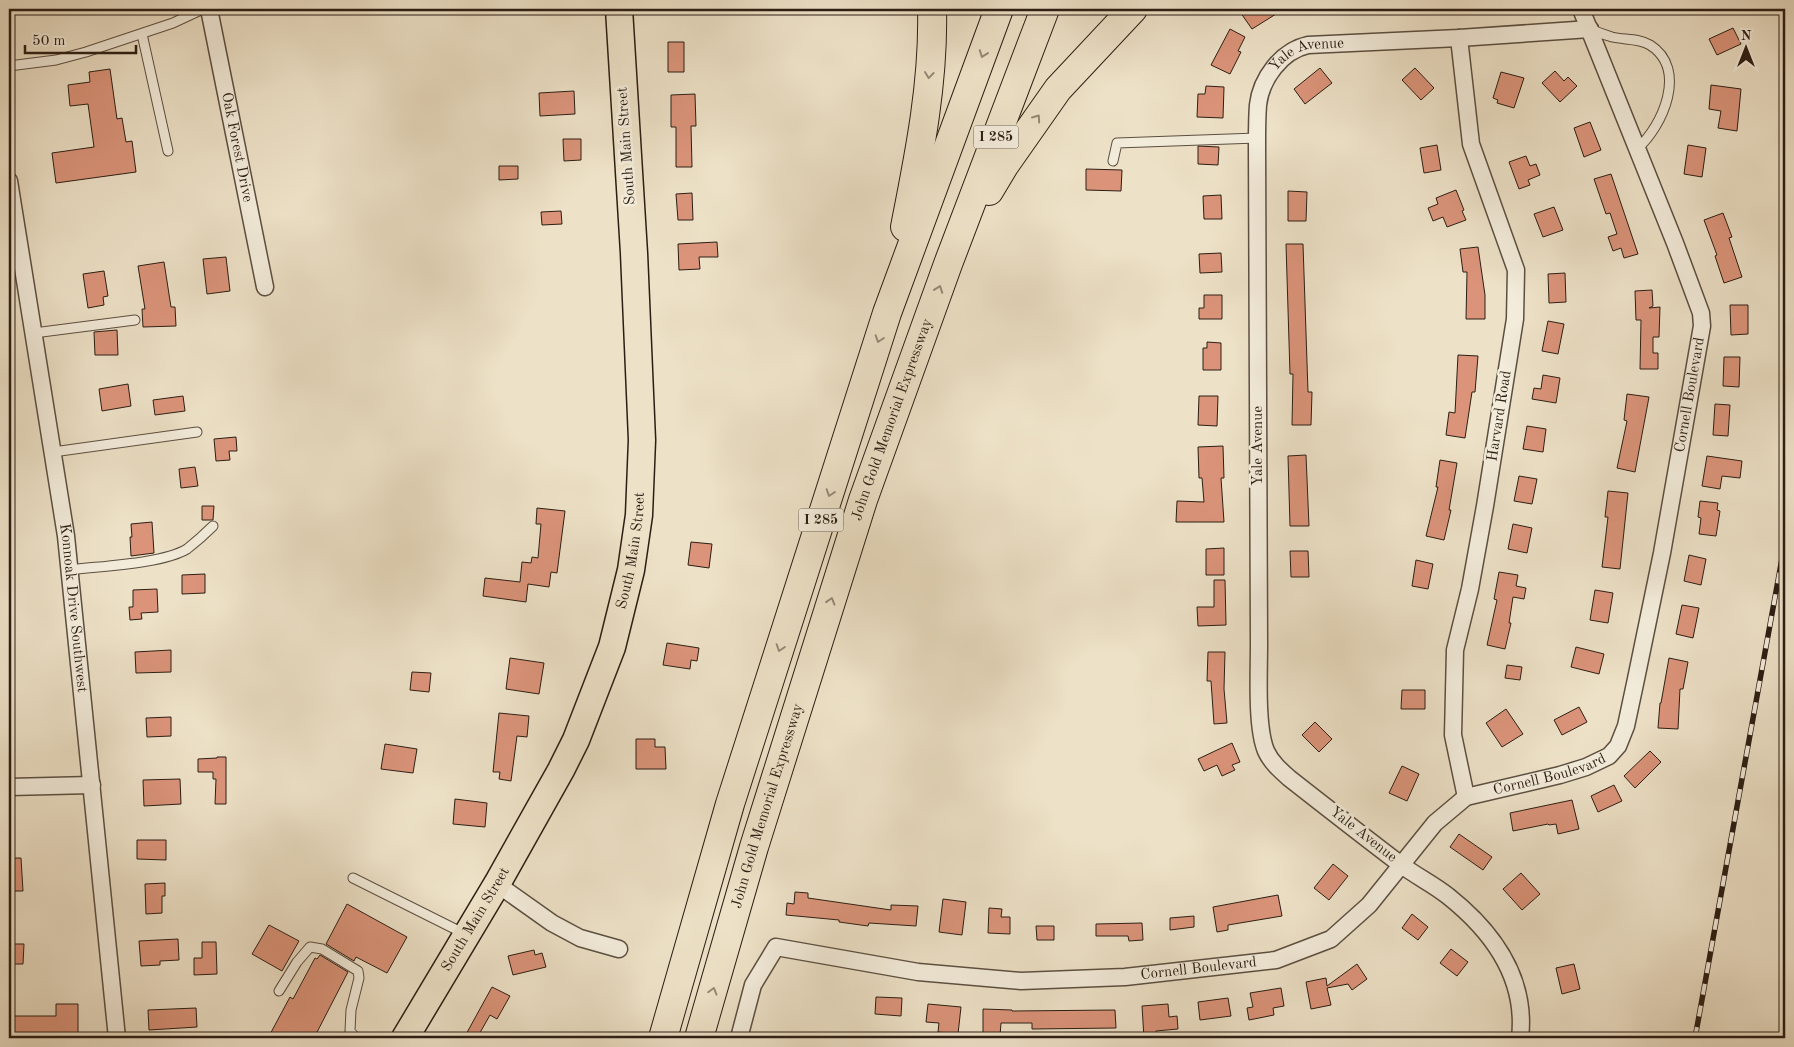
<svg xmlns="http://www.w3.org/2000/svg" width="1794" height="1047" font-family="'Old Standard TT',serif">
<rect width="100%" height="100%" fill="#ede1c7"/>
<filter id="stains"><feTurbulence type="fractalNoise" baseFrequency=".004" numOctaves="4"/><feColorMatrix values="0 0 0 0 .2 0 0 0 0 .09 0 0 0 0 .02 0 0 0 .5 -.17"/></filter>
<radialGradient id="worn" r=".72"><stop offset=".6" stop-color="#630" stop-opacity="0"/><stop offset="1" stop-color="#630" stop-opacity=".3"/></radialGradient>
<path fill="#db947a" stroke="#2c1e14" d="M1238,9h46l-32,20z
M1733,28l8,16 -24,11 -8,-16z
M1230,29l15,8 -7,14 3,1 -11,22 -19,-9z
M668,42h16v30h-16z
M1320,68l12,15 -27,21 -11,-15z
M1415,68l19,20 -13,12 -19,-20z
M110,69l7,50 5,-1 4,24 6,-1 4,31 -80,11 -4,-30 42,-6 -6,-43 -18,2 -2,-21 22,-3 -1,-10z
M1555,71l9,10 4,-4 9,9 -17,16 -18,-19z
M1501,72l23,6 -10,30 -17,-5 1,-3 -5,-2z
M1711,85l30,4 -4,42 -19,-3 3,-17 -12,-2z
M1206,86l18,1 -1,31 -26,-1 1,-23h7z
M574,91l1,23 -35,2 -1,-23z
M695,94l1,32h-5l1,41h-16v-40h-5v-32z
M1590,122l11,28 -17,7 -10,-29z
M563,139h18v21l-17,1z
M1437,145l4,25 -17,3 -4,-25z
M1688,145l18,3 -4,29 -18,-3z
M1198,146l21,1 -1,18 -20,-1z
M1526,156l4,10 6,-2 4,11 -12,5 2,5 -11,4 -10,-27z
M499,166h19v13l-19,1z
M1086,169l36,1 -1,21 -35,-1z
M1611,174l27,80 -14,4 -3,-10 -8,3 -5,-14 9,-3 -7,-21 -4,1 -12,-35z
M1456,190l8,20 -2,1 4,9 -19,7 -4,-10 -10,4 -5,-13 10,-4 -2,-6z
M1288,191l19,1 -1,29h-18z
M692,193l1,27h-15l-2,-26z
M1221,195l1,24h-18l-1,-23z
M1554,207l9,23 -20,7 -9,-23z
M561,211l1,13 -20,1 -1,-13z
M1723,213l9,24 -3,1 13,39 -18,6 -9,-27 2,-1 -13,-35z
M717,242l1,15h-19l1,12 -21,1 -1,-26z
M1286,244h17l5,148h4l-1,33h-19l1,-51h-3z
M1478,247l7,48v24h-19l1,-47h-4l-3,-23z
M1221,253l1,19 -22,1 -1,-19z
M226,257l4,34 -23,3 -4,-35z
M164,262l7,45h4l1,19 -33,1 -1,-18h3l-7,-43z
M104,271l4,25 -5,1 1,8 -16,3 -5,-34z
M1565,273l1,29 -17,1 -1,-29z
M1652,290l1,16 -4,2 11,-1 -1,30h-6v16h5v16h-18l1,-49h-5l-1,-29z
M1204,295h18v24h-23v-11h5z
M1730,305h18v29l-17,1z
M1548,321l16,3 -6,30 -16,-3z
M117,330l1,25h-23l-1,-23z
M1207,342l14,1v27h-18v-22h4z
M1458,355l20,1 -3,36h-3l-7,46 -19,-3 3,-23 6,1z
M1724,357h16l-1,30 -16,-1z
M1543,375l17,3 -4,25 -24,-4 2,-11 7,1z
M128,384l3,22 -29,5 -3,-22z
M1627,394l22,3 -14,75 -18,-4 10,-47 -3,-1z
M183,396l2,15 -30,4 -2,-15z
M1199,396h19l-1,30 -19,-1z
M1715,404l15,1 -2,31 -15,-1z
M1527,426l19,3 -3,23 -20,-3z
M236,437l1,14h-8l1,9 -14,1 -2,-22z
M1223,446l1,32h-3l3,44h-48l1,-21 27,1 -2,-24h-3l-1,-31z
M1306,455l3,71h-19l-2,-70z
M1707,456l35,5 -2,17 -18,-2 -2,13 -18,-3z
M1440,460l17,3 -8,47h2l-7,30 -18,-4 12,-49h-2z
M195,467l3,19 -17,2 -2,-19z
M1519,476l18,3 -5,25 -18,-3z
M1608,491l20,2 -8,76 -18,-2 6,-50h-3z
M1700,501l18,2 -1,7 3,1 -4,25 -17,-2 2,-16 -3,-1z
M202,506h12l-1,14h-11z
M537,508l28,3 -8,62 -6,-1 -2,15 -21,-3 -2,18 -43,-6 2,-18 35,4 2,-20 9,1 1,-6 6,1 3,-34h-5z
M152,522l2,31 -23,3 -1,-19h2l-1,-13z
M1513,524l19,4 -5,25 -19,-4z
M691,542l21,2 -3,24 -21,-3z
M1224,548v27h-18v-26z
M1290,551h18l1,26h-18z
M1689,555l17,4 -5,26 -17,-4z
M1416,560l17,4 -5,25 -16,-3z
M1499,572l19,3 -2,11 10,2 -2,11 -11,-2 -4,26h2l-6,26 -18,-4 10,-45 -3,-1z
M205,574v19l-23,1v-19z
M1214,580h11l1,45 -28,1 -1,-19h17z
M157,589l1,23 -17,1 1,6 -12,1 -1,-13h4v-17z
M1595,590l18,3 -5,30 -18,-3z
M1682,605l17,3 -6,30 -17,-4z
M667,643l32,5 -2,13 -6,-1 -1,9 -27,-4z
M1576,647l28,7 -5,20 -28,-7z
M171,650v22l-35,1 -1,-21z
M1208,652h17l-1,37 3,34 -13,1 -3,-43h-4z
M510,658l34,5 -5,31 -33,-5z
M1669,658l19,4 -5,27h-3l-2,40 -20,-1 2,-25h1z
M1507,665l15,2 -2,13 -15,-2z
M412,672l19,1 -2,19 -19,-2z
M1402,690h23v19h-24z
M1579,707l8,15 -25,13 -8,-15z
M1506,709l17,25 -21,13 -16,-24z
M499,713l30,3 -2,21 -10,-1 -6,45 -12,-2 1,-7h-7z
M171,717v19l-24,1 -1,-19z
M1315,722l17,17 -13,13 -17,-17z
M636,739h19v8h10l1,22h-30z
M1232,743l8,19 -8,3 3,5 -13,6 -5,-11 -13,6 -6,-12z
M385,744l32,5 -4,24 -32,-4z
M1650,751l11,11 -26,26 -11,-12z
M217,757h9v47h-11l1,-25h-3v-7h-15v-13l19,-1z
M1402,766l17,8 -12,27 -18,-8z
M180,779l1,25 -37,2 -1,-26z
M1614,785l8,16 -24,11 -7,-16z
M455,799l32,4 -2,24 -32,-3z
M1572,800l7,29 -21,5 -2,-10 -7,1 -1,-1 -35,7 -3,-18z
M1459,834l33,23 -9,13 -33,-23z
M137,840h29v20l-29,-1z
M9,858h12l2,33h-14z
M1333,864l15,12 -19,24 -15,-12z
M1521,873l19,21 -18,16 -19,-21z
M165,883v13h-3v17l-16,1 -1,-30z
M795,892l13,1v5l83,12v-5l27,1 -2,20 -47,-3 -1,3 -29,-4v-2l-53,-5 1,-12 7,1z
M1278,895l4,21 -54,9v5l-11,2 -4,-25z
M943,899l23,3 -4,33 -23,-3z
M347,904l60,33 -20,36 -31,-16 -2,4 -28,-17z
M989,908l13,1 -1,8h9v17l-22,-1z
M1412,914l16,13 -10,13 -16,-12z
M1194,916v11l-24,3v-12z
M1142,923l1,17 -14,1 -1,-5h-32v-12z
M269,925l30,16 -17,30 -30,-17z
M1036,926h18v14h-17z
M178,939l1,21 -19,1v4l-19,1 -2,-25z
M202,942h14l1,32 -23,1v-17h8z
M9,944h15l-1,20h-14z
M1451,949l17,13 -11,14 -17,-13z
M534,950l1,5 7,-2 4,14 -33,8 -5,-19z
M320,955l28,17 -34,66h-46l22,-41 3,2 22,-41 2,1z
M1357,964l10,15 -15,11 -4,-6 -21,4 4,17 -20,4 -5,-27 20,-4 1,8z
M1574,964l6,25 -18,5 -6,-26z
M492,987l18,9 -13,23 -7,-4 -13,23h-13z
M1281,988l3,18 -11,2 1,7 -25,5 -2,-12 6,-1 -3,-14z
M876,997l26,1 -1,18 -26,-2z
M1228,998l3,18 -31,4 -2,-18z
M56,1004h22v34h-59v-2h-10v-20h47z
M928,1004l33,3 -3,27 -20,-2 1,-9 -13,-1z
M1168,1004l1,13 8,-1 1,13 -22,2v7h-12l-2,-32z
M196,1008l1,19 -48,3 -1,-20z
M983,1009l29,1v1l103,-1 1,18 -84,1v-6h-31l-1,13h-17z"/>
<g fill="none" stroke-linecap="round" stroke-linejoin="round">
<g stroke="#5c4f41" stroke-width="11">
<path id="lane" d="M1590,29c7,3 15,6 22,8 12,3 27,1 38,8 38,24 13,81 -13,104
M142,34l26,117
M9,66l47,-6 30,-8 87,-29 30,-14
M1113,161l4,-18 140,-5
M34,333l101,-13
M53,452l144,-20
M70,570c30,-4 92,-6 117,-21 9,-7 18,-15 26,-23
M353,878l112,56
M279,991l18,-29 13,-15 12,2 36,22 1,7 -8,32 -1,21 6,7"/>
</g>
<g stroke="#5c4f41" stroke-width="19">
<g id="street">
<path id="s1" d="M209,9l56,278"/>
<path d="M1459,38l12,106 45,126 -1,49 -30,187 -15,83 -15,61 -2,85 13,62"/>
<path id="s2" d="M9,181l57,355 51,502"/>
<path d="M9,787l83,-2"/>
<path d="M497,884l55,39 28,15 39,11"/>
<path id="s3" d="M739,1038l14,-53 23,-38 142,25 103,9 104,-4 151,-17 55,-21 38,-34 66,-82 31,-26 94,-22 26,-8 23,-11 9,-10 8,-20 10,-47 26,-126 40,-227 -1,-13 -26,-70 -94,-234"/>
<path id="s4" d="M1520,1038c7,-60 -28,-107 -72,-142 -15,-12 -32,-20 -48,-32 -37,-28 -74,-57 -111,-86 -9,-8 -18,-16 -23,-27 -10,-24 -7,-77 -7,-106l-2,-501c0,-13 0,-26 1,-39 3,-26 23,-54 50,-60l151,-7 131,-9"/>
</g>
</g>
<g stroke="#2c1e14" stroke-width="29">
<g id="primary">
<path id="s5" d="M405,1038l92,-154 64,-114 15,-30 36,-93 19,-77 8,-55 3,-75 -8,-187 -15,-244"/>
</g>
</g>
<g stroke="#2c1e14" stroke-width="30">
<g id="highway">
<path d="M989,191l15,-25 54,-77 75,-80"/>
<path d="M905,227c14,-71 29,-145 27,-218"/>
<path d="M663,1038l67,-234 157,-491 112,-304"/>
<path id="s6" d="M699,1038l55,-191 109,-347 85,-236 97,-255"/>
</g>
</g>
<use href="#lane" stroke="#f3ecdb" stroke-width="9"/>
<use href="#street" stroke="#f3ecdb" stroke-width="16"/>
<use href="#primary" stroke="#ede1c7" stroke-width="26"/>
<use href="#highway" stroke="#ede1c7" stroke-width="28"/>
<g stroke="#2c1e14" stroke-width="5.5">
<path id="rail" d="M1695,1038l90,-496"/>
</g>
<use href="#rail" stroke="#f3ecdb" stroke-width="4" stroke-dasharray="11" stroke-linecap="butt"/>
</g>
<defs><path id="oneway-chevron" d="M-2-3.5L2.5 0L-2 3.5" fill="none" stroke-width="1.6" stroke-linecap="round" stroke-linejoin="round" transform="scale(1.25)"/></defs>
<g stroke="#968976">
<use href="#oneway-chevron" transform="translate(983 54) rotate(110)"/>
<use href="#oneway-chevron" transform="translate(929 75) rotate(97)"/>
<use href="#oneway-chevron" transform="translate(1037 118) rotate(-55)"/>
<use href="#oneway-chevron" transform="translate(939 289) rotate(-70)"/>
<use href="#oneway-chevron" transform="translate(879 339) rotate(108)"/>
<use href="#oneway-chevron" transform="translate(830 493) rotate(108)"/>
<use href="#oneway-chevron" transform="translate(831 601) rotate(-73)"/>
<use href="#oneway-chevron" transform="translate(780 648) rotate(108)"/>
<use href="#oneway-chevron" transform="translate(713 991) rotate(-74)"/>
</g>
<g text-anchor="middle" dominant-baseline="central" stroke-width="5" stroke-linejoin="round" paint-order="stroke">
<g fill="#f3ecdb" stroke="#685c50" stroke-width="1">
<rect x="973.5" y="125.5" width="45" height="23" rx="4"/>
<rect x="798.5" y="508.5" width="45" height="23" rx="4"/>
</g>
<g font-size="14" font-weight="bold" fill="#2c1e14">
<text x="996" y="137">I 285</text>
<text x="821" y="520">I 285</text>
</g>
<g font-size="15" fill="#2c1e14" stroke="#f3ecdb">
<text stroke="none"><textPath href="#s4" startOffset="1126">Yale Avenue</textPath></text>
<text transform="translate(627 146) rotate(-94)">South Main Street</text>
<text stroke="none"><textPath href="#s1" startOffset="141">Oak Forest Drive</textPath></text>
<text stroke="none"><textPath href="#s3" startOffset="1380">Cornell Boulevard</textPath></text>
<text transform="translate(1500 416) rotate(-81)">Harvard Road</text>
<text stroke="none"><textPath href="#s6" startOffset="648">John Gold Memorial Expressway</textPath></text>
<text transform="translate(1258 446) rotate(-90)">Yale Avenue</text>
<text stroke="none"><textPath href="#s5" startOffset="542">South Main Street</textPath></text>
<text stroke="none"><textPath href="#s2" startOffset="432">Konnoak Drive Southwest</textPath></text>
<text stroke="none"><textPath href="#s3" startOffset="945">Cornell Boulevard</textPath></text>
<text stroke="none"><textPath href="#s6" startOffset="242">John Gold Memorial Expressway</textPath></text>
<text transform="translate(1363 835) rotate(38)">Yale Avenue</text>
<text stroke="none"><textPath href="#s5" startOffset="138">South Main Street</textPath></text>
<text stroke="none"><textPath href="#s3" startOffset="525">Cornell Boulevard</textPath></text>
</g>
</g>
<rect width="1794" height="1047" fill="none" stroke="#ede1c7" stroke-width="30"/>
<rect x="10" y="10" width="1774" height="1027" fill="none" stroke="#2c1e14" stroke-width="2.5"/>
<rect x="15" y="15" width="1764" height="1017" fill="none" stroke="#2c1e14"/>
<g transform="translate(1746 48)" stroke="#f3ecdb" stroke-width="4" paint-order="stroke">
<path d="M0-4L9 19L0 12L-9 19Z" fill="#2c1e14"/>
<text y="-8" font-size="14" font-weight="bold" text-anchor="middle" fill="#2c1e14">N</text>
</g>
<path d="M25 45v8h111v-8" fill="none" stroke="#2c1e14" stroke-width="2.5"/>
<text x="32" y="45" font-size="15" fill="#2c1e14" stroke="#f3ecdb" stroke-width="4" paint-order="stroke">50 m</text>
<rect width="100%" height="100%" filter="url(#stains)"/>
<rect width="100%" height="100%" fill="url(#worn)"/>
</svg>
